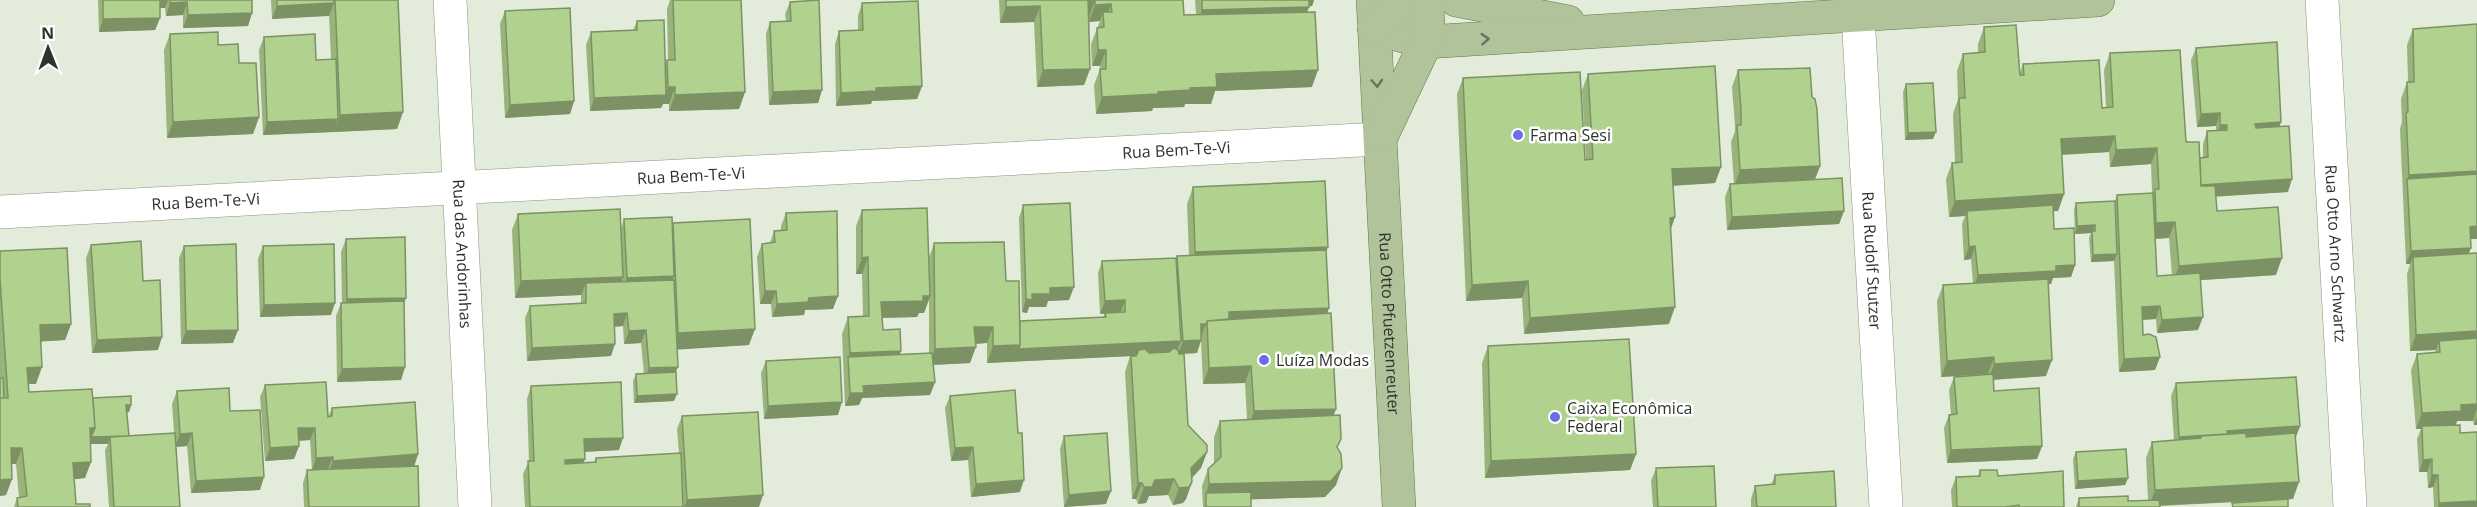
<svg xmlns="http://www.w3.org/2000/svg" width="2477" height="507" font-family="'Open Sans',sans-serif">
<rect width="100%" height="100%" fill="#e3ecda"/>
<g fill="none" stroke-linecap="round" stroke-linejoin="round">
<g stroke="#8a9382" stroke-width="34">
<g id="minor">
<path id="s1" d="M450,0l25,507"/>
<path id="s2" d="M2322,0l28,507"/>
<path id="s3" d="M1858,15l28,492"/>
<path id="s4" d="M0,212l1380,-73"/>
</g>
</g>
<g stroke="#617748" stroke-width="34">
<g id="major">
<path id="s5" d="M1373,0l26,507"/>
<path d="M1456,0l112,22"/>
<path d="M1374,26l14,6 38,10 672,-42"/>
<path d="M1374,26l16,-13 25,-13"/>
<path d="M1382,135l44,-93 2,-15 -1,-27"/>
</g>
</g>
<use href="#minor" stroke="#fff" stroke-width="33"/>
<use href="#major" stroke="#b0c39a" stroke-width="33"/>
</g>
<path fill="#98b47b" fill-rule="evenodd" d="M98,0h154v13l-4,13 -65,2v-13l-17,1 -1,-8h-5v10l-5,12 -56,2z
M271,0h127l5,112 -6,17 -134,6 -4,-85 5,-13 52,23 15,-1 -2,-44 -57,4z
M670,0h71l4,92 -6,17 -70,2v-7h-6l-2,4 -71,3 -4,-66 5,-13 42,-2 4,-9 28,44 2,-5h1l-1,-51z
M999,0h184l1,15 12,-1 -1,-14h119l-2,6h-3l-2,6 5,75 -97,4 -4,13h-26l-1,3 -31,1 -1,3 -56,3 -2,-29 6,-16v-3h-8l-1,-22 9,-23 -11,1v-5l1,52 -6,16 -47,2 -3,-65 -34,1z
M790,2l32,88 -4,13 -49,2 -3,-71 4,-12 16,-1 -1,-7z
M862,3l60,83 -5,13 -45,2 -1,3 -35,2 -1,-62 4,-13 19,-1v-14z
M505,11l69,90 -4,13 -65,4 -5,-94z
M2477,24v215h-7l-1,14h8v172h-3l-1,-4h-16l-1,4 4,8 17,74h-43l-1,-20 -5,1 -1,-16h-8l-2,-33 4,-10h-5l-5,-59 6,-16 18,-2 1,-2 -26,1 -3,-77 3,-10h-4l-6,-135 2,-7 -1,-23 6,-17h1l-1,-37 6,-16z
M1984,27l36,46 3,-9 79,44h4l-2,-38 6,-17 76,89 14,16 3,-1v-13l4,-13h9v-5l-19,1 -6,-67 5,-12 85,74 -2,5 9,65 -72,4 1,15 59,64 -75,5 -3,50 -41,3 -1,-14 -14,1 1,15 17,22 -5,13 -36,2 -5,-111 -23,1 -2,-24 2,-5 -16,1 -1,-24 2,-7 39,-2 2,-6 35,-2 -1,-29 -41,3 -1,-15 -47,3 2,39 -6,17h-5l1,18 21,36 -4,12 -18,1 -2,6h-3l-2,92 -53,4 1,11 48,55 -5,13 -90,4 -3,-35 5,-13h2l-2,-25 5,-13 34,-2v-1l-47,3 -4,-76 6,-16 30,-2 -2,-24 -7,1 -2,-36 3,-8 -16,1 -3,-38 6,-16 3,-1 -2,-48 5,-15 -1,-28 6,-17 15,-1v-9zM2169,238l3,37 -15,1 -2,-37z
M170,34l48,11 21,18 20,54 -6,17 -86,4 -3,-88z
M1738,70l74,27 8,69 -5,13 29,32 -5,13 -112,6 -2,-33 5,-13h4l-3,-42 4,-11v-5l-3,-39z
M1588,74l133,93 -6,16 -42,3 2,31 -5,14 -1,93 -145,10 -2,-36 -56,3 -9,-207 6,-16 122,82 1,-1 -4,-69z
M1906,84l27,55 -28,1 -2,-48z
M1193,187l133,63 3,58 -2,6 7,101 4,34 -2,36 -11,12 -74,2v8h-48l-1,-21 6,-17 6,-6v-26l6,-16 27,-1 -2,-37 -42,1 -2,-43 -4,12 -18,1 9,71 19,27 -6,16 -9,10v4l-6,17 -3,4 -10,2 -5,-10 -19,1 -3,7 -8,1 -2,-5h-4l-7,-127 5,-16 -143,7v-20l-12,1 -5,19 -37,2 2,17 -5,13 -68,3 -3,7 -14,1 -3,-72 6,-17h15l-1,-43h-6v-48l6,-16 67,48 5,-15 72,38 14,40 83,-4 2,-4 -5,1 -2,-41 4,-12 74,-1 1,-4h12l-2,-52zM929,300v53l-30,1 2,-3 -18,-21 -1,-12 35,-1 2,-4h5z
M1023,205l46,95 -21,1 -2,6h-17l-2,6 -5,-1 -3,-94z
M786,213l47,96 -28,1 -1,5 -32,2 -1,-13h-11l-3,-47 5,-13 8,-1 4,-12 7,-1v-4z
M518,214l103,14 3,-9 48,7 1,-3 76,122 -72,4 -3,52 -40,2 -1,-22 3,-7h8l-3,-31 -17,1 -1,-18 -9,1 -3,29 -84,5 -2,-43 5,-12 51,-2v-9l-66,3 -3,-68z
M346,239l60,59 -2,6 1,63 -4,13 -64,2 -1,-66 5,-13h1l-1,-51z
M91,245l52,36 15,69 -66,3 -6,-95z
M184,246l49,97 -52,1 -2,-86z
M263,246l68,69 -71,2 -2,-58z
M0,251l71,73 -6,16 -24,1 -5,43h-8l1,8 64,6 38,7 -2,7 -3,1 3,23 45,-3 -2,-29 5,-13 53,20 30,79 -69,3 -4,-47 -11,1 4,60h-71l-4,-57 3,-6h-18l-5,34 -11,1 2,25 14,3h-76l3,-9h2l-3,-34h-4v15l-6,16 -6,1z
M1488,346l148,108 -6,16 -145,8 -3,-115z
M766,361l72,54 -74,4 -3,-46z
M2176,383l124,43 -4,11 -3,62 -133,7v1h-84l3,-9 49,3 20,-1 -2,-42 6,-16 22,-2 -3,-44z
M265,385l63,32 4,-9 86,46 -4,12 5,41h-115l-1,-24 4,-13h5l-2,-30 -11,1v5l-5,13 -29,2 -5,-64z
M531,386l88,64 -35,2 1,7 -2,4 11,-1 2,-4 83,-5 -2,-24 5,-13 77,91h-234l-2,-33 6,-13 -2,-62z
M950,396l70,96 -49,5 -3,-37 -17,1 -6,-53z
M1064,436l42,68 -42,3 -4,-58z
M2076,452l52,26 -3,7 -50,4 -2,-30z
M1656,468l60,39h-63l-2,-26z
M1980,470l18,6 66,31h-112l-1,-17 5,-13 22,-1z
M1775,475l61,32h-85v-8l4,-13 16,-1z"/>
<path fill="#7c9264" d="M161,0h7l-3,8h-7z
M1088,0h7l-6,17z
M1305,0h9l-2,6 -10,1z
M187,2l-4,13 -17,1 4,-13z
M334,3l-5,13 -57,3 5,-13z
M1111,4l-6,17 -2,-9 -3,9 -11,1 6,-17z
M1040,6l-6,16 -34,1 6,-16z
M1309,7l-6,16 -107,3 6,-16z
M252,13l-4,13 -65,2 5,-13z
M160,18l-5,12 -56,2 4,-13z
M1098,50h8l-6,16h-8z
M1090,69l-6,16 -47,2 6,-17z
M1318,70l-6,17 -97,4 -4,13h-26l-1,3 -31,1 -1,3 -56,3 6,-17 56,-5 32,-4 26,-14z
M922,86l-5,13 -45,2 -1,3 -35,2 5,-13 35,-5z
M668,87h7l-6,17h-6l-2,4 -71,3 4,-13 71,-3z
M822,90l-4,13 -49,2 4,-13z
M745,92l-6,17 -70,2 6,-16z
M574,101l-4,13 -65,4 5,-13z
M403,112l-6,17 -63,3 6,-17z
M2220,113l-4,13 -19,1 4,-13z
M259,117l-6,17 -86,4 6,-16z
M338,119l-4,13 -71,3 4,-13z
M2281,122l-5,13 -26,1 5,-12z
M2220,125h7l-5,13h-6z
M1936,132l-3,7 -28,1 3,-7z
M2115,136l-6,16 -54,3 6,-16z
M2157,148l-6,16 -41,3 6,-17z
M1820,166l-6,16 -80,5 6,-17z
M1721,167l-6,16 -49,3 6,-17z
M2477,171v16l-70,-7 2,-5z
M2292,179l-4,13 -93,6 5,-13z
M2064,194l-6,17 -91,5v-5l-2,5 -16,1 6,-16z
M1844,211l-5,13 -112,6 5,-13z
M1675,217l-6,17 1,-16z
M2175,222l-6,16 -19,1 6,-16z
M2095,225l-3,8 -17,1 2,-8z
M2477,226v13h-12l5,-12z
M1975,246l-4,13 -7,1 5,-13z
M1328,247l-6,16 -133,6 6,-17z
M2471,248l-5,12 -53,-3 -3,7h-4l5,-13z
M2117,254l-3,7 -23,1 2,-7z
M868,257l-6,17h-6l6,-16z
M2282,258l-6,17 -103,7 6,-16z
M2075,265l-4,12 -18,1 -2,6 -78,4 5,-13 78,-9z
M674,276l-5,13 -47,2 5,-13z
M623,277l-6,17 -31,-11 -5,12 -66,3 6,-17z
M1528,281l-6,17 -56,3 6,-16z
M1074,287l-5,13 -21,1 -2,6h-17l-2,6 -5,-1 4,-13 6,-5 18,-6z
M765,291h11l-5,13h-11z
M838,296l-5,13 -28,1 -1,5 -32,2 5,-13 32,-6z
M923,296h7l-6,17h-5l-2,4 -42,1 6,-16z
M406,298l-5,12 -58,1 4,-12z
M1125,300l-5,13 -20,1 5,-13z
M335,303l-4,12 -71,2 4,-12z
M2160,306l-4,13 -19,1 5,-13z
M1675,307l-6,17 -145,10 6,-16z
M1329,308l-5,13 -95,4v-13z
M627,313l-4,13 -14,1 5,-13z
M2203,317l-5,13 -41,3 5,-13z
M71,324l-6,16 -31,2 6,-17z
M1201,324h5l-5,13z
M974,327h19l-6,16 -19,1z
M755,329l-6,16 -77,5 6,-17z
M238,330l-5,13 -52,1 5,-13z
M646,330l-5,13 -17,1 5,-13z
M2477,331v17l-38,-7 -3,9 -26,1 6,-16z
M162,337l-4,13 -66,3 5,-13z
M1201,340l-4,13 -19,1 5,-13z
M1181,341l-5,13 -189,9 6,-17z
M615,344l-4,12 -84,5 5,-13z
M976,347l-6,16 -41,2 6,-16z
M901,351l-6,16 -47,-10 2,-4z
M1994,357l-6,17 -47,3 6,-16z
M2160,357l-5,13 -36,2 5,-13z
M2052,360l-6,16 -58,4 6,-16z
M1251,366l-6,17 -42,1 6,-16z
M42,367l-6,17h-15l6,-16z
M405,367l-4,13 -64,2 5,-13z
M678,367l-5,12 -29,2 5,-13z
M935,382l-5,13 -68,3 -3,7 -14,1 5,-13 13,-7z
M677,394l-3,7 -40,2 3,-7z
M842,402l-4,13 -74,4 4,-13z
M2477,404v5l-4,12h-16l-2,6 -33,-1 -1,3h-5l6,-16 39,-8z
M126,405h5l-2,7 -6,1z
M1336,409l-6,17 -82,2 6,-17z
M2477,416v9h-3z
M2300,426l-5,13 -94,-3 -5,12 -21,2 4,-13 48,-6z
M90,428h5l34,8 -19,1 -2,7h-24z
M298,428h17l-5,12 -17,1z
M192,433l-5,13 -12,1 5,-13z
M623,438l-4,12 -40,2 5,-13z
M299,446l-5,13 -29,2 5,-13z
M2042,446l-5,13 -90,4 4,-13z
M973,447l-5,13 -17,1 4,-13z
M11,448h11l-6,16h-11z
M1207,452l-6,16 -16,17 6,-17z
M418,454l-4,13 -86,7 5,-13z
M1636,454l-6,16 -145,8 6,-17z
M333,457l-5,12 -16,1 4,-12z
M585,459l-5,12 -19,1 4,-12z
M2432,459l-5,13h-8l4,-12z
M91,462l-6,16 -18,2 6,-17z
M1342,468l-6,17 -11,12 -119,4v-8l3,-9z
M2432,475h6l-5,12 -5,1z
M264,477l-4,13 -69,3 5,-12z
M2128,478l-3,7 -50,4 3,-8z
M12,479l-6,16 -6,1v-16z
M1174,479l-6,16 -19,1 -3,7 -8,1 6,-17 11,-7z
M1024,480l-4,12 -49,5 5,-13z
M1192,482l-6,17 -3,4 -10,2 6,-17z
M2299,482l-6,17 -144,7 6,-16z
M1138,483h4l-6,16h-4z
M1111,491l-5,13 -42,3 5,-12z
M763,495l-4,12h-75l3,-7z
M2477,501v6h-39l1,-4z"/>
<path fill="#b1d18f" stroke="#7c9264" stroke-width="1.5" d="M103,0h57v18l-57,1z
M170,0h82v13l-64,2 -1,-13 -17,1z
M277,0h57v3l-57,3z
M335,0h63l5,112 -63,3z
M673,0h68l4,92 -70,3v-8h-7l-1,-27h8z
M819,0l3,90 -49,2 -3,-70 21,-1 -1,-19z
M1006,0h177l1,15 131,-3 3,58 -102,4 1,13 -27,1v2l-32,2v2l-56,3 -2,-28h6v-19h-8l-1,-22 7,-1 -1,-15h9l-1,-8 -16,1v-5h-7l2,69 -47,1 -3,-64 -34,1z
M1202,0h107v7l-107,3z
M918,1l4,85 -46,2v3l-35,2 -2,-62 24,-1 -1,-27z
M570,8l4,93 -64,4 -5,-94z
M664,20l2,75 -72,3 -3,-66 46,-2v-9z
M2477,24v147l-68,4 -3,-62 2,-1 -1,-30h7l-1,-53z
M2016,25l4,50h4l-1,-11 76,-4 3,48 11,-1 -3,-54 70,-3 6,92h13l2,44h14l2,25 61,-4 4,51 -103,8 -4,-44 -19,1 -1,-34h4l-2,-41 -41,2 -1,-14 -54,3 3,55 -109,7 -3,-38 10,-1 -3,-64h6l-2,-44 22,-2 -1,-25z
M218,32v13l20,-1 1,19h17l3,54 -86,5 -3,-88z
M315,34l1,26 20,-1 2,60 -71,3 -3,-85z
M2277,42l4,80 -26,2 1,4 33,-2 3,53 -91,6 -1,-27 8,-1 -1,-26 20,-1v-5h-7v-12l-19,1 -5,-66z
M1715,66l6,101 -49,2 3,48 -5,1 5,89 -145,11 -2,-37 -56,4 -9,-207 117,-6 5,88 8,-1 -5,-85z
M1810,68l2,29 3,2 2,10 3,57 -80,4 -3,-45h4v-16l-3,-39z
M1933,83l3,49 -28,1 -2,-49z
M2477,174v52l-7,1 1,21 -60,3 -4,-72z
M1842,178l2,33 -112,6 -2,-33z
M1325,181l3,66 -133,5 -2,-65z
M2153,193l4,83 43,-3 3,44 -41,3 -2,-14 -18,1 1,28 6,-1 7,3 4,20 -36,2 -7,-164z
M2115,201l2,53 -24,1 -1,-24h3v-6l-18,1 -1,-23z
M1070,203l4,84 -24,1v6h-18v6l-6,-1 -3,-94z
M2053,205l1,24 20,-1 1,37 -19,1v5l-78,4 -3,-29 -6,1 -2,-36z
M927,208l3,88h-7v5l-42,1 2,28 17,-1 1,22 -51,2 -2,-36 21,-1 -1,-59 -6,1v-48z
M620,209l3,68 -102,4 -3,-67z
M837,211l1,85 -29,2 -1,4 -31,2 -1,-13h-11l-3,-47 13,-2 -1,-11 13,-1 -1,-17z
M672,217l2,59 -47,2 -3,-59z
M750,219l5,110 -77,4 -5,-110z
M405,237l1,61 -59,1 -1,-60z
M141,241l2,40 17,-1 2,57 -65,3 -6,-95z
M1004,242l2,39h13l1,64 -27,1v-19h-19l2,20 -41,2 -1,-106z
M236,244l2,86 -52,1 -2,-85z
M334,244l1,59 -71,2 -1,-59z
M67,248l4,76 -31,1 2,42 -15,1 2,24 63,-3 3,39h-5l1,34 -18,1 3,41h14v3h-72l-1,-9 10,-2 -5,-48h-11l1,31 -12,1v-82h8l-8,-119v-28z
M1326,250l3,58 -100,4v7l-22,2 -1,3h-5v16l-18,1 -6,-85z
M2477,253v78l-61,4 -3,-78z
M1176,258l5,83 -162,8 1,-4v-24l86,-4 -1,-4 20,-1v-12l-20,1 -3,-40z
M2048,279l4,81 -58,4v-7l-47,4 -4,-76z
M674,280l4,87 -29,1 -3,-38 -17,1 -2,-18 -13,1 1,30 -83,4 -2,-42 56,-3v-20z
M404,301l1,66 -63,2 -1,-66z
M1331,313l5,96 -82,2 -3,-45 -42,2 -2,-47z
M2477,338v66l-16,1v6l-39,2 -5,-59 23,-2 -1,-11z
M1629,339l7,115 -145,7 -3,-115z
M1174,348l4,2 1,4h5l4,71 19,20v7l-16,16 1,14 -3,5 -10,1 -5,-9 -19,1 -3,7h-8l-2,-4h-4l-7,-127h5l3,-6 6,-1 4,4 20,-1z
M932,353l3,29 -72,4 1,7h-14l-2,-36z
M840,357l2,45 -74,4 -2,-45z
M676,372l1,22 -40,2 -1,-22z
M1993,374l1,17 45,-3 3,58 -91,4 -2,-35 8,-1 -3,-37z
M2296,377l4,49 -73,5v3l-48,3 -3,-54z
M0,378h3l1,20h-4z
M326,382l2,35 4,-1v-8l83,-6 3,52 -85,7v-4l-17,1 -1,-30h-17l1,18 -29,2 -5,-63z
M621,382l2,56 -39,1 1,20 -20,1v4l31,-2v-4l85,-5 2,54h-153l-2,-46h6l-3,-75z
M229,388l1,23 30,-1 4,67 -68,4 -4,-48 -12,1 -3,-43z
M1015,390l3,43h4l2,47 -48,4 -3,-37 -18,1 -5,-52z
M131,396v9h-5l3,31 -38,1 4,-9 -2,-30z
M758,412l5,83 -76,5 -5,-84z
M1340,415l1,24 -4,8 4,7 1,14 -11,13 -122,3 -1,-15 13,-12 -1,-36z
M2460,425v8l17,-1v69l-38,2 -1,-28h-6v-16l-9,1 -1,-34z
M175,433l5,74h-66l-4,-70z
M1107,433l4,58 -42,4 -5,-59z
M2246,433v4l49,-4 4,49 -144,8 -3,-48 49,-4v-2z
M2126,449l2,29 -50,3 -2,-29z
M418,466l1,41h-110l-2,-37z
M1714,466l2,41h-58l-2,-39z
M1980,470h17l1,6 65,-5 1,36h-45v-2l-14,2h-48l-1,-30 24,-1z
M1834,471l2,36h-79l-2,-21 20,-2v-9z
M1251,492v15h-45v-14z
M2128,496v5l31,-1 1,7h-81v-9z
M2288,499v8h-55l-1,-4z"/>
<defs><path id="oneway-chevron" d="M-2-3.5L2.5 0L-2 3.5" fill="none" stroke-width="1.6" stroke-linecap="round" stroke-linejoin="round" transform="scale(1.5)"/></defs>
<g stroke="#6a745e">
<use href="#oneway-chevron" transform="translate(1485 39) rotate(-4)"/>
<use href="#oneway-chevron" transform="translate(1377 83) rotate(87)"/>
</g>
<g fill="#6c6ce6" stroke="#fff" stroke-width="2">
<circle cx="1518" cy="135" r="6"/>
<circle cx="1264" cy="360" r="6"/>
<circle cx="1555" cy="417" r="6"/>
</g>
<g text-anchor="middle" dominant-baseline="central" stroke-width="5" stroke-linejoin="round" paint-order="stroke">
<g font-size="16" fill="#30332c" stroke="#fff" text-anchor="start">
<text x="1530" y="135">Farma Sesi</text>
<text x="1276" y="360">Luíza Modas</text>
<text x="1567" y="408">Caixa Econômica<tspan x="1567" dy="18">Federal</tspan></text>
</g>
<g font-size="16" fill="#30332c" stroke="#fff">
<text stroke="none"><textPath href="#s4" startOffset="1178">Rua Bem-Te-Vi</textPath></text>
<text stroke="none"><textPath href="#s4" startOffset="692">Rua Bem-Te-Vi</textPath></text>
<text stroke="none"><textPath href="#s4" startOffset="206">Rua Bem-Te-Vi</textPath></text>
<text stroke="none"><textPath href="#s2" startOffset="254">Rua Otto Arno Schwartz</textPath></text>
<text stroke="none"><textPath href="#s1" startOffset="254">Rua das Andorinhas</textPath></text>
<text stroke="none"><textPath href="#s3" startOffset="246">Rua Rudolf Stutzer</textPath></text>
<text stroke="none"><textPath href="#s5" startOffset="324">Rua Otto Pfuetzenreuter</textPath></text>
</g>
</g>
<g transform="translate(48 48) rotate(359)" stroke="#ffffff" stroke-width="4.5" paint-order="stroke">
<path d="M0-4.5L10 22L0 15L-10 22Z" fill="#30332c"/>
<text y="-9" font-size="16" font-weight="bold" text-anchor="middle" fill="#30332c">N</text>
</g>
</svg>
